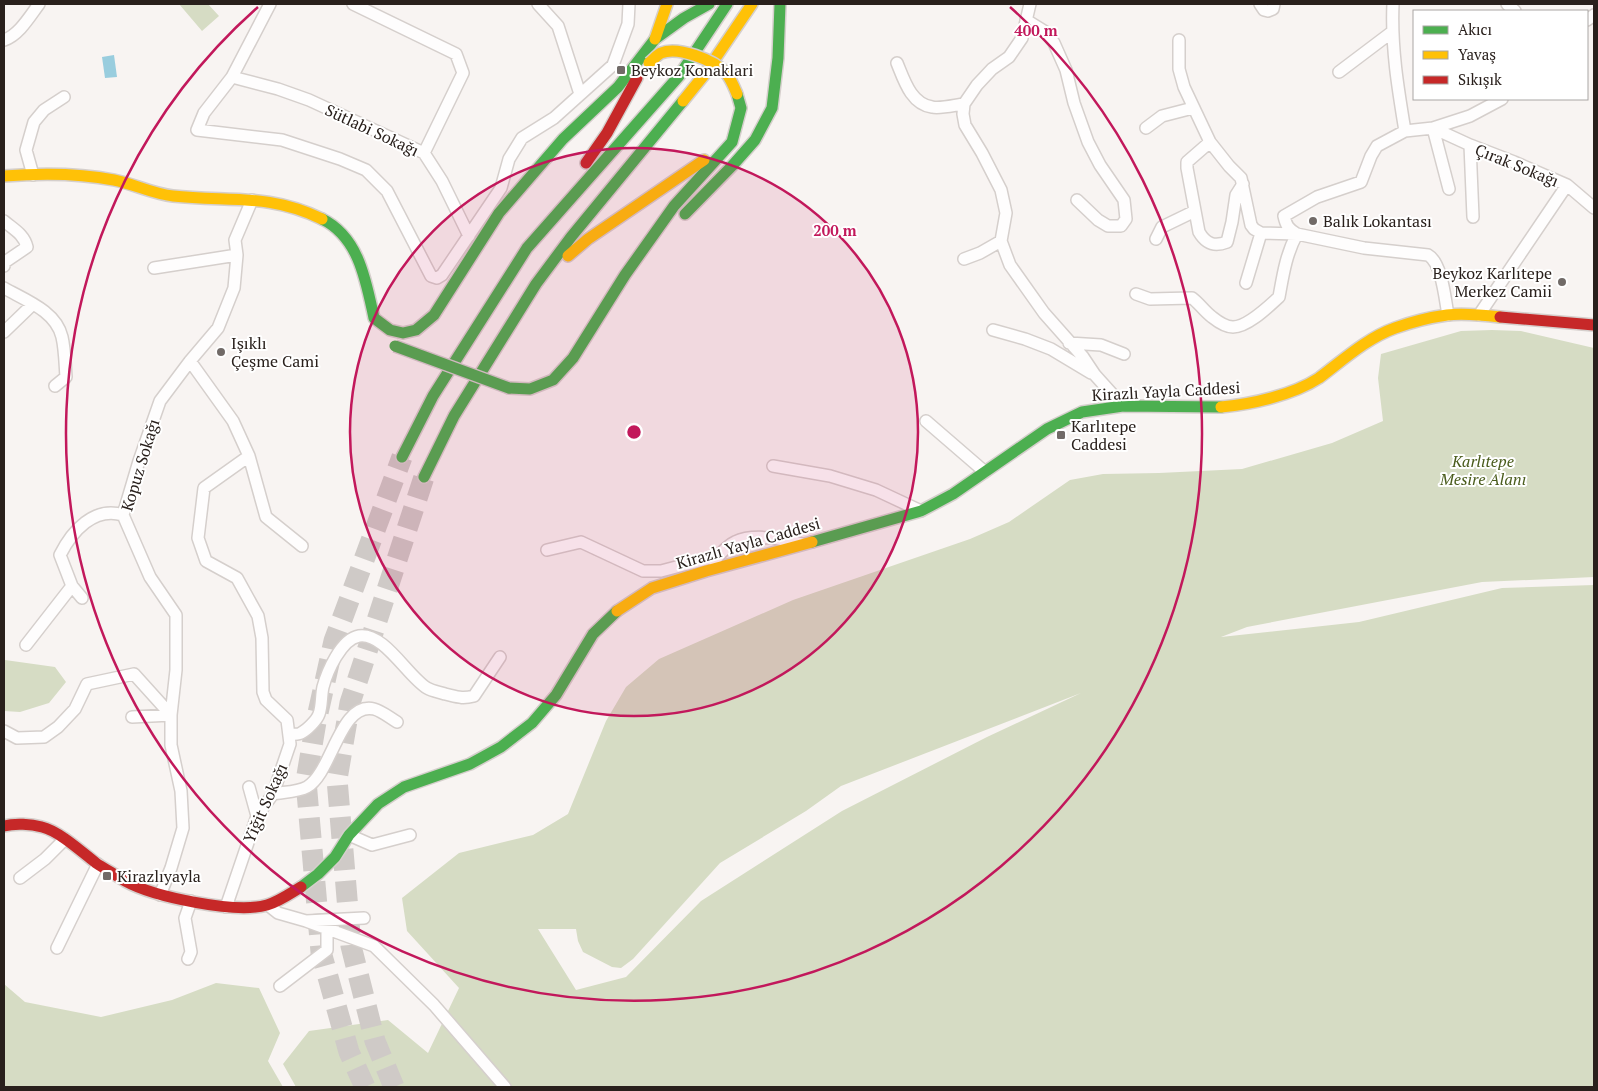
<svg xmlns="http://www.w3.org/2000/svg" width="1598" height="1091" font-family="'PT Serif',serif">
<rect width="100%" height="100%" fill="#f8f4f2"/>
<path fill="#d6dcc4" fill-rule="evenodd" d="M179,4h29l11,12 -17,15z
M1492,330l29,1 73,17v229l-112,5 -235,45 -26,10 138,-15 143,-34 92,-3v502h-1298l-13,-23 26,-33 79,-11 40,33 31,-65 -52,-57 -5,-33 57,-45 74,-18 35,-21 38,-93 20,-34 33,-28 134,-59 177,-61 39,-17 61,-42 33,-6 56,-1 83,-4 90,-26 51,-22 -5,-43 3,-24 80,-23zM1081,693l-94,44 -145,74 -141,90 -75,76 -50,13 -38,-61h38l2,12 5,11 29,15 9,1 12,-9 87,-96 86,-52 35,-25z
M4,659l1,1 50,7 11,15 -17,21 -29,9 -16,-1z
M216,983l43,5 21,45 -12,28 15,26h-279v-103l21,18 76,15 71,-17z"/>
<path fill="#99cdde" d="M114,55l3,22 -12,1 -3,-21z"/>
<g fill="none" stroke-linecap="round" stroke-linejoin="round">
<path stroke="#cfcac7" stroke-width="21" stroke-dasharray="21 11" stroke-linecap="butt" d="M365,1087l-16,-35 -28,-100 -15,-171 10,-59 18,-81 68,-184
M394,1087l-19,-46 -24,-95 -14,-167 13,-76 74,-226"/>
<g stroke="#d5cfcc" stroke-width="14">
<path id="street" d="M270,4l-38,73 -28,36 -7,17 85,10 58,19 26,11 21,21 44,85 6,2 5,-3 59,-87 8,-29 13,-21 32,-20 59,-53 15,-41 1,-20
M353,4l103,50 7,19 -39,80
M538,4l20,22 22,68
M1030,4l-8,34 -13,19 -17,12 -15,16 -13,19 -1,10 2,11 17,28 19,37 5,23 -5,28 9,24 34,48 39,44 12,18 28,31
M1260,4l4,6 4,1 5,-2 1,-5
M1393,4c-2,43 5,85 12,127
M1507,4l8,7
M1026,20l21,13 7,10 12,27 8,33 14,39 12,23 24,35 2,19 -5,7h-13l-10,-6 -21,-20
M1587,20l7,-5
M4,40c15,-5 26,-24 35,-36
M1179,40v29l5,18 26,55 19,24 12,12 10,47 3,4 7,4 36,1 67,14 64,7c14,8 17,44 20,60
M897,63c7,17 14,41 35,44 8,2 23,-2 32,-3
M1339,72l53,-40
M232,77l46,12 31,11 115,53 18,28 27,55
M1502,99l-32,17 -37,12 37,17 44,17 53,23 27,23
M1146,128l16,-12 31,-8
M1210,142l-23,20v6l12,64c7,12 15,15 28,10l5,-20 4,-27 7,-11
M1470,145l3,72
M33,175l-7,-25 8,-28 10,-12 20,-13
M4,221c9,8 20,13 23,26l-22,15 -1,4
M1156,239l6,-12 33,-16
M964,259l16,-6 21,-12
M154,268l83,-13
M1246,283l15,-50
M4,288c21,12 52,23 58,49 3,13 3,27 4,40l-11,9
M1136,294l14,5 42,-1c7,5 12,13 20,19 5,4 14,10 21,10 15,0 36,-21 46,-30 4,-22 7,-43 18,-63 -9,-5 -11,-9 -13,-18l33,-19 44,-15 10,-26 6,-10 28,-15 28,-3 16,61
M1479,315l88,-130
M993,330l32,9 26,10 40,24
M4,332l29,-28
M1069,343l32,2 23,9
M190,361l43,60 16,35 -45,32 -6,50 8,23 31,17 21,38 4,22 1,54 3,8 21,20 3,24 -17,50 -16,22 -31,91
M926,421l59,51
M249,456l17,61 36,29
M773,466l57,10 46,14 45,21
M547,550l34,-8 62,29h18l57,-15
M714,561c5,-6 14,-16 21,-19 18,-9 49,-3 67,2
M82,598l-10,-12 -12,-31c12,-24 34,-49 63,-40
M26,645l46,-59
M132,717l39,-2
M4,731l13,7 27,-1 14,-10 17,-18 12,-25 47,-10 37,41
M290,734c3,0 8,1 11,-1 6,-3 16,-13 18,-19 3,-8 2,-18 4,-27 4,-15 18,-48 36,-51 25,-4 49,41 68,52 5,3 12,4 18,6 13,3 17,5 29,2l26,-39
M249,787l8,29
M273,794c11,-2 25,-2 34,-7 25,-14 33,-86 67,-78 8,2 16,9 23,13
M349,835l23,10 38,-10
M20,878l25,-19 20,-20
M160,895l11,-27 12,-40 -2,-37 -10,-46v-30l5,-45v-55l-26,-38 -27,-62 16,-54 21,-60 30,-40 28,-33 16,-40 3,-33 -2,-15 17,-40
M268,905l10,8 28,8 58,-3
M306,921l68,25 60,59 71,82
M57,948l41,-84
M188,959l3,-7 -6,-34 6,-17
M280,986l47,-36v-20"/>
</g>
<g stroke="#d5cfcc" stroke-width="14">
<path id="fast" d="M685,214l47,-48 23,-26 17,-32 6,-50 2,-54
M322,219c37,18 44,62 52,99
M374,318l16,12 13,3 13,-3 18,-15 65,-102 64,-74 55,-52 37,-48 29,-21 25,-14
M509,388l21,1 23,-9 20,-22 52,-83 49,-69 58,-64 9,-34 -4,-14
M402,457l31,-61 94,-148 152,-172 48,-72
M424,477l30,-61 82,-132 35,-47 112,-136
M812,542l109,-31 32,-17 94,-65 35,-17 41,-6 98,1
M301,887l17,-13 17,-17 14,-22 29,-31 26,-17 66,-23 31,-17 31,-24 24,-28 37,-61 24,-23"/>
</g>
<g stroke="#d5cfcc" stroke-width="14">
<path id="slow" d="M655,39l12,-35
M683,101l21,-26 48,-71
M4,176c37,-3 74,-3 110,4 20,4 39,14 59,16 55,6 96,-3 149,23
M568,256l20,-17 116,-79
M1221,407c31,-3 72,-12 98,-29 24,-18 48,-40 76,-50 14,-5 37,-11 52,-13 17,-2 36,0 53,2
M617,611l35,-23 54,-17 106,-29"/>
</g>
<g stroke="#d5cfcc" stroke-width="14">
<path id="jam" d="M586,163l21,-30 30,-55
M1500,317l94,8
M4,826c11,-3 27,-2 38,1 17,4 40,25 54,36 9,6 20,12 29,18 29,16 111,33 142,24 11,-3 24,-12 34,-18"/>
</g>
<use href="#street" stroke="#fefdfd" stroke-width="11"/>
<use href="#fast" stroke="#4caf50" stroke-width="11"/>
<use href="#slow" stroke="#ffc107" stroke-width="11"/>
<use href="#jam" stroke="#c62828" stroke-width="11"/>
<g stroke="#d2cecd" stroke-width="14" stroke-linecap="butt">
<path id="fast-bridge" d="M395,346l114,42"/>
</g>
<g stroke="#d2cecd" stroke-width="14" stroke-linecap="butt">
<path id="slow-bridge" d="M649,63c4,-3 8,-8 12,-10 17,-7 53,7 65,20 5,6 8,14 11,21"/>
</g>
<use href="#fast-bridge" stroke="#4caf50" stroke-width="11"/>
<use href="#slow-bridge" stroke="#ffc107" stroke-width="11"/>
</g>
<circle cx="634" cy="432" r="284" fill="#c2185b" fill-opacity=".12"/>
<g fill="none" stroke="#c2185b" stroke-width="2.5">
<circle cx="634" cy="432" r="284"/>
<path d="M1010 7A568 568 0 1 1 258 7"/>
</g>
<g fill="#716a67" stroke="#fff" stroke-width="2">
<rect x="616" y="65" width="10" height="10" rx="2.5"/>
<circle cx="1313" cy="221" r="5"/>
<circle cx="1562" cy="282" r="5"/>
<circle cx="221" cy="352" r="5"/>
<rect x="1056" y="430" width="10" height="10" rx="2.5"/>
<rect x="102" y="871" width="10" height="10" rx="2.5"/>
</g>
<g text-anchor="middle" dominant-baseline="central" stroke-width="4" stroke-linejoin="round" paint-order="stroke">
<g font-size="16" fill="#29201c" stroke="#fff" text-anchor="start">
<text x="631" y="70">Beykoz Konaklari</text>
<text x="1323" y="221">Balık Lokantası</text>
<text x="1552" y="273" text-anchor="end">Beykoz Karlıtepe<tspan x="1552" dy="18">Merkez Camii</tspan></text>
<text x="231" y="343">Işıklı<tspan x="231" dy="18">Çeşme Cami</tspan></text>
<text x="1071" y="426">Karlıtepe<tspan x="1071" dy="18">Caddesi</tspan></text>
<text x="117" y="876">Kirazlıyayla</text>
</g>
<g font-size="16" fill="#29201c" stroke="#fff">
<text transform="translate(372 130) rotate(25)">Sütlabi Sokağı</text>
<text transform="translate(1517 165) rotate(22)">Çırak Sokağı</text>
<text transform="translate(1166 391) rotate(-3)">Kirazlı Yayla Caddesi</text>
<text transform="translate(140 465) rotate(-73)">Kopuz Sokağı</text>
<text transform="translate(748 543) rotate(-16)">Kirazlı Yayla Caddesi</text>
<text transform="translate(265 803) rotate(-66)">Yiğit Sokağı</text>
</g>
<g font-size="16" font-style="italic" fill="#4a5c1c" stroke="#fff">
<text x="1483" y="461">Karlıtepe<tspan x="1483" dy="18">Mesire Alanı</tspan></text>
</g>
</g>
<circle cx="634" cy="432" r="8" fill="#c2185b" stroke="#fff" stroke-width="2.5"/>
<g font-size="15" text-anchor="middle" font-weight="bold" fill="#c2185b" stroke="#fff" stroke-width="4" stroke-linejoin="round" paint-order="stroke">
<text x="1036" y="36">400 m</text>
<text x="835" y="236">200 m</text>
</g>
<rect width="1598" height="1091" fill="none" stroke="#29201c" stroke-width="10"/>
<rect x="1413" y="10" width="175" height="90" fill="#ffffff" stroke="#a9a6a4"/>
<rect x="1423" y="26" width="25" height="8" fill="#4caf50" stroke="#a9a6a4"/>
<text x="1458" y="35" font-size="15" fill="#29201c">Akıcı</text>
<rect x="1423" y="51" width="25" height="8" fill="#ffc107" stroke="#a9a6a4"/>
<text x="1458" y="60" font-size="15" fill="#29201c">Yavaş</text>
<rect x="1423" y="76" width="25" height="8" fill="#c62828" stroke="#a9a6a4"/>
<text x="1458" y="85" font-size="15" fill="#29201c">Sıkışık</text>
</svg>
